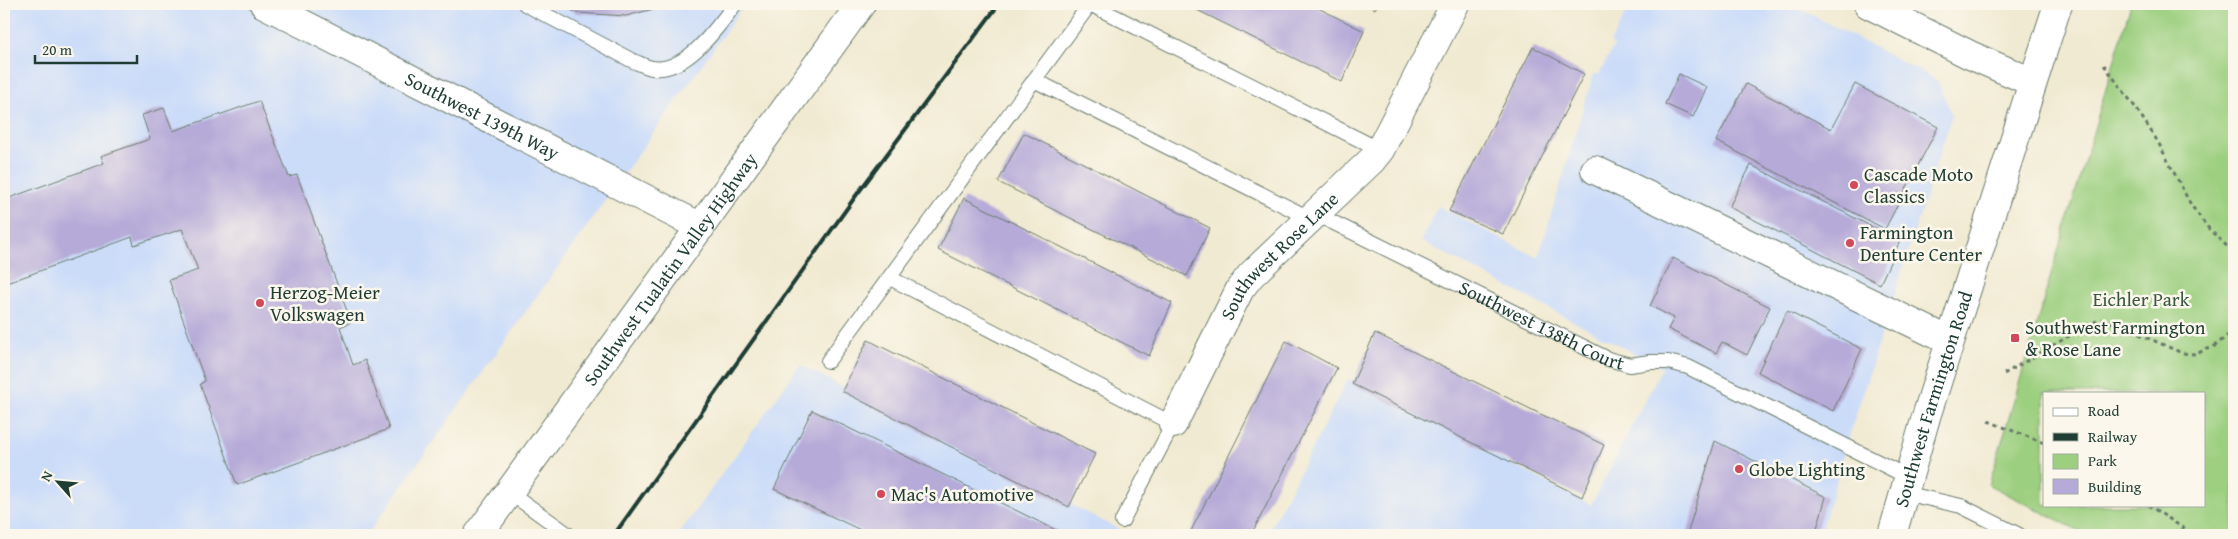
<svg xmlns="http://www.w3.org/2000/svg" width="2238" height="539" font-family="'Gentium Book Plus',serif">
<rect width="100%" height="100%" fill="#fbf7ec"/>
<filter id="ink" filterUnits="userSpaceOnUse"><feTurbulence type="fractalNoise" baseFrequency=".02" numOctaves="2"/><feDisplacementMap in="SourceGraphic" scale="10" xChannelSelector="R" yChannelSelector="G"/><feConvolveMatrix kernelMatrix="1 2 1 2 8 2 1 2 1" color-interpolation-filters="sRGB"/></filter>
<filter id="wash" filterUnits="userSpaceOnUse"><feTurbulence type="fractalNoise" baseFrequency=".0096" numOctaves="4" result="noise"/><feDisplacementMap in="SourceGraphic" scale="20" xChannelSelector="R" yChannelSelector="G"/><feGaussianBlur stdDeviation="1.12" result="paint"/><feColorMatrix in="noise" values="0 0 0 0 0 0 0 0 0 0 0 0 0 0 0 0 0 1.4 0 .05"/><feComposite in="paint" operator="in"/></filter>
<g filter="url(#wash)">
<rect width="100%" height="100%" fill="#f1ead2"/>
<path fill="#cbdcf9" d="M4,4h741l-378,531h-363z
M1631,4h160l146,76 15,35 -99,309 -33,111h-553l81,-156 243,126 71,-137 -241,-127 17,-35 100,52 56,-185 5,2 15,-30 -4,-2z
M800,365l330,170h-452z"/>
<path fill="#9ccf7f" stroke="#5e865a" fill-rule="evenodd" d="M2131,4h103v531h-147l-98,-50zM2044,393h160v112h-160z"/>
<g id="blocks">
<path fill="#b6aad8" d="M559,4h114l-47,12 -49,-3z
M1185,4h125l54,27 -22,51z
M1366,4h12l-3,5z
M1533,47l51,27 -81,160 -54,-23z
M1679,74l28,13 -14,30 -28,-13z
M1746,84l85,45 24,-45 83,43 -53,102 -169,-88z
M259,101l30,76 8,-2 54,147 -11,5 13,38 12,-5 24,69 -152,56 -37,-101 5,-3 -36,-101 29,-10 -16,-41 -48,16 -2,-8 -128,47v-84l100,-37 -3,-7 49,-17 -8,-24 22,-7 9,23z
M1024,133l186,95 -23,48 -189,-94z
M1751,165l149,76 -20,43 -151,-77z
M964,198l208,105 -23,53 -211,-106z
M1673,258l97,49 -23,48 -25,-13 -6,11 -48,-24 6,-11 -24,-12z
M1787,311l75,38 -29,62 -75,-39z
M1375,333l229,112 -22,52 -230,-113z
M868,340l227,114 -26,53 -227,-116z
M1286,341l51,27 -86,167h-62z
M812,410l254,125h-195l-97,-46z
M1715,441l111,56 -11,38h-128z"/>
</g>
</g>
<g filter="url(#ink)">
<use href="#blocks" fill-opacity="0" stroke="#687a6b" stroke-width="1"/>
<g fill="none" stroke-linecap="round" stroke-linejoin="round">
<g stroke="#687a6b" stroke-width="16">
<g id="service">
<path d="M525,4l108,57c6,2 13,6 19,7 34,5 65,-40 83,-64"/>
<path d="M1090,4l290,146"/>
<path d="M1034,80l275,138"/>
<path id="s1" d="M1316,214l292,145 22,6 20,-3h18l20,5 220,110"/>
<path d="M890,278l283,146 -51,97"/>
<path d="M828,361l262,-357"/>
<path d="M509,492l60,43"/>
<path d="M1904,493l57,13 58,29"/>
</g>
</g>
<g stroke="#687a6b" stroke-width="30">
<g id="minor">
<path id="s2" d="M264,4l437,223"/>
<path d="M1868,4l102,51 62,27"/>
<path d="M1595,170l355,171"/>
<path id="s3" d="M1173,424l67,-135 11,-14 121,-115 8,-10 75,-146"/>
</g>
</g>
<g stroke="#687a6b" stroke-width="30">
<g id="primary">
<path id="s4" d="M478,535l383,-531"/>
<path id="s5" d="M1892,535l34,-118 132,-413"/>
</g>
</g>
<path stroke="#687a6b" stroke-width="3" stroke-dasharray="4 4" stroke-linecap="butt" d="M2104,65l34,46 20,31 33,63 18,24 25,24
M2004,374l89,-52 10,-2 11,3 68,30 13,1 20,-8 19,-16
M1988,421l56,22
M2148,505l46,30"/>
<use href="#service" stroke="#fff" stroke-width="14"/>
<use href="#minor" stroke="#fff" stroke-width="28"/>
<use href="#primary" stroke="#fff" stroke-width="28"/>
<path stroke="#1f3d34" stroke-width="4" d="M614,535l241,-338 144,-193"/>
</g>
</g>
<g fill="#d1495b" stroke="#fbf7ec" stroke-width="2">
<circle cx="1854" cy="185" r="5"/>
<circle cx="1850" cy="243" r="5"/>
<circle cx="260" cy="303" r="5"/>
<rect x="2010" y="333" width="10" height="10" rx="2.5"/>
<circle cx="1739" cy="469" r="5"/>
<circle cx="881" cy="494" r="5"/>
</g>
<g text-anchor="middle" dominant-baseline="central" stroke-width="5" stroke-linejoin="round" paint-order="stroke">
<g font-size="19" fill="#1f3d34" stroke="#fbf7ec">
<text stroke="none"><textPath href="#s2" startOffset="245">Southwest 139th Way</textPath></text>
<text stroke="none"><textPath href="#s3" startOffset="201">Southwest Rose Lane</textPath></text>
<text stroke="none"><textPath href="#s4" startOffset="328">Southwest Tualatin Valley Highway</textPath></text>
<text stroke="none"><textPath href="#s1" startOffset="252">Southwest 138th Court</textPath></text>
<text stroke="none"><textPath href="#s5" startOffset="142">Southwest Farmington Road</textPath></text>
</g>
<g font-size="19" fill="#1f3d34" stroke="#fbf7ec" text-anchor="start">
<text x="1864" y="174">Cascade Moto<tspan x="1864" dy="22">Classics</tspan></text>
<text x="1860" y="232">Farmington<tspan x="1860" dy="22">Denture Center</tspan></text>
<text x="270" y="292">Herzog-Meier<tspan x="270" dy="22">Volkswagen</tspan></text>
<text x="2025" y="327">Southwest Farmington<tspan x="2025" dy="22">&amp; Rose Lane</tspan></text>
<text x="1749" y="469">Globe Lighting</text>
<text x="891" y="494">Mac's Automotive</text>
</g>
<g font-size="19" fill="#385a43" stroke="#fbf7ec">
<text x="2141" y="299">Eichler Park</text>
</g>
</g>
<rect width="2238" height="539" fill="none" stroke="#fbf7ec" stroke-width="20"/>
<rect x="2043" y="392" width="162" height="115" fill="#fbf7ec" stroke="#a3ada2"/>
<rect x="2053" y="408" width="25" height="8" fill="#ffffff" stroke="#a3ada2"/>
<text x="2088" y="416" font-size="15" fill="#1f3d34">Road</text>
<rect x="2053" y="433" width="25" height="8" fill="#1f3d34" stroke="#a3ada2"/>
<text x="2088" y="442" font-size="15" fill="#1f3d34">Railway</text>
<rect x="2053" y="454" width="25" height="15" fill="#9ccf7f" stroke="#a3ada2"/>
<text x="2088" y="466" font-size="15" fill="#1f3d34">Park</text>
<rect x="2053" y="479" width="25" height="15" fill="#b6aad8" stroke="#a3ada2"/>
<text x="2088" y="492" font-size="15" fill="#1f3d34">Building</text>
<g transform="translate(58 482) rotate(297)" stroke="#fbf7ec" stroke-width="4" paint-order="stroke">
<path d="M0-4L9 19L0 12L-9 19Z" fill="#1f3d34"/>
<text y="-8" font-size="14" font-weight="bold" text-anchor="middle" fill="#1f3d34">N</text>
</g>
<path d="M35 55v8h102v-8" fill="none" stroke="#1f3d34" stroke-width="2.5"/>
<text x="42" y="55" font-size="15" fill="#1f3d34" stroke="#fbf7ec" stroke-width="4" paint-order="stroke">20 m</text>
</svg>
